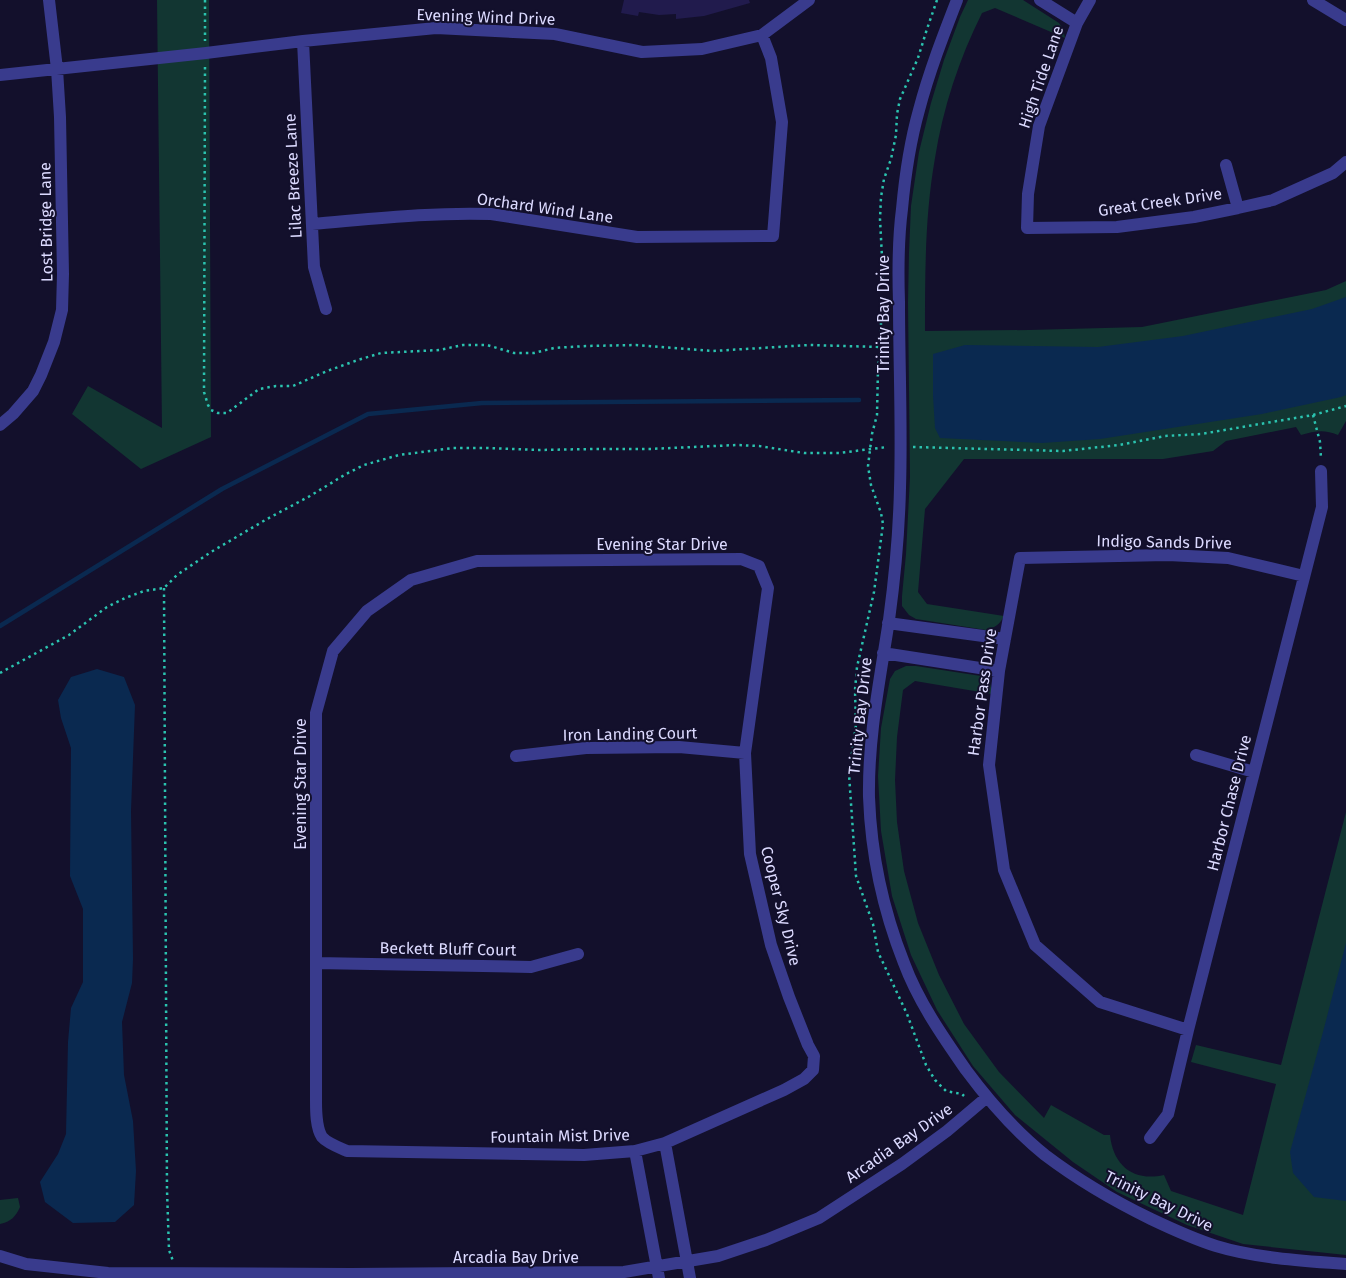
<svg xmlns="http://www.w3.org/2000/svg" width="1346" height="1278" font-family="'Fira Sans',sans-serif">
<rect width="100%" height="100%" fill="#13102c"/>
<path fill="#123632" d="M157,0h52l2,437 -70,32 -69,-55 16,-28 74,42z
M968,0h55l36,23 4,6 2,9 -70,-30 -13,5c-23,46 -39,95 -47,145 -10,57 -10,115 -10,173l104,-1 113,-3 184,-37 20,-9v140l-8,14c-14,-6 -23,-4 -37,0l-5,-8 -70,14 -13,10 -50,8h-199l-39,50 -7,83 9,12 77,12c-4,8 -9,12 -18,14l-70,-11 -7,-4 -7,-9v-10l4,-42 4,-77 -2,-174 1,-51 2,-46 8,-54 12,-49 13,-43 16,-43z
M906,666h10l65,10c9,5 11,9 11,18l-77,-13 -12,9 -6,47 -2,43 2,42 7,49 14,52 21,52 25,49 35,48 45,46 7,-13 53,30h6c3,30 23,47 54,40l7,16 72,24 33,-131 -85,-22 5,-17 85,20 65,-253v443l-103,-11 -56,-19 -70,-33 -44,-30 -58,-47 -42,-49 -36,-56 -26,-55 -19,-59 -11,-65 -3,-55 3,-48 9,-49 5,-8z
M18,1198l2,9c-4,9 -9,15 -20,17v-24z"/>
<path fill="#0a2950" d="M1346,297v98l-5,2 -79,17 -162,25 -58,4 -102,-5 -5,-10 -2,-32v-42l32,-9 133,2 85,-11 129,-27z
M97,669l27,8 11,28 -4,106 2,148 -1,24 -10,39 2,53 9,46 3,50 -2,34 -19,17 -42,1 -28,-21 -5,-20 18,-28 8,-20 2,-92 3,-34 12,-26v-73l-13,-33 1,-128 -10,-30 -3,-18 13,-23z
M1346,943v258l-32,-4 -21,-24 -3,-21 33,-120z"/>
<g fill="none" stroke-linecap="round" stroke-linejoin="round">
<path stroke="#0a2950" stroke-width="4.5" d="M0,626l222,-137 146,-75 114,-11 377,-3"/>
</g>
<path fill="#211b4d" d="M624,0h125l1,3 -46,13 -28,3v-5l-17,1 -20,-3 -1,4 -17,-3z"/>
<g fill="none" stroke-linecap="round" stroke-linejoin="round">
<path stroke="#2bc3af" stroke-width="2.5" stroke-dasharray="2.5 4" stroke-linecap="butt" d="M205,0v41
M937,0l-10,29 -9,29 -18,41 -3,15 -1,21 -5,24 -7,20 -3,18 -1,22 2,38 1,34 -2,22v34l-3,21 -1,47 -5,19 -4,32 3,19 10,28 2,11 -9,68 -17,75 -2,23 1,35 -7,49 7,102 17,48 5,28 29,62 19,51 9,15 11,11 16,3 2,2
M205,67l-1,325 4,13 3,5 7,3h9l32,-24 17,-3h17l34,-15 31,-11 23,-7 58,-3 24,-5h24l27,8h20l20,-5 32,-2 50,-1 77,6 96,-6 72,2
M1313,415l7,27 1,16
M913,447l150,4 56,-6 46,-9 36,-2 112,-19 33,-9
M164,588l3,602 2,60 4,11
M0,673l69,-38 38,-28 18,-9 19,-7 20,-3 13,-13 34,-23 56,-33 43,-23 36,-22 18,-9 35,-10 54,-7h34l51,2 56,-1h55l88,-4 22,1 45,7h35l48,-6"/>
<path stroke="#393b8d" stroke-width="12" d="M957,0c-14,36 -28,72 -38,110 -9,32 -14,66 -17,99 -4,31 -4,62 -3,93 0,62 3,124 1,186 -1,44 -5,88 -11,132 -9,59 -21,117 -20,177 2,56 14,113 35,166 14,38 39,74 62,107 23,31 49,61 79,85 33,25 69,46 106,64 21,10 43,20 65,27 39,12 88,15 130,18
M1040,0l37,23
M1090,0l-13,23 -38,103 -11,68 -1,34 90,-1 77,-10 44,-9 35,-8 60,-27 13,-11
M1313,0l33,20
M303,41l11,226 12,42
M0,75l206,-22 97,-12 133,-13 119,6 87,18 60,-3 60,-14 47,-35
M1226,165l12,43
M312,224c60,-5 119,-12 179,-10l146,23 136,-1 9,-114 -11,-64 -9,-23
M0,425l13,-11 20,-23 8,-16 13,-33 8,-32 1,-36 -3,-157 -3,-48 -8,-69
M741,559l18,7 9,22 -23,165 5,101 21,91 18,52 19,48 6,11 -1,14 -9,9 -20,11 -119,53 -30,8 -51,4 -237,-4c-7,-3 -20,-8 -25,-14 -6,-9 -6,-26 -6,-36v-388l17,-62 34,-40 44,-31 66,-19z
M888,623l117,16
M883,653l116,18
M1196,755l58,17
M516,756l70,-8 93,-1 66,6
M316,963l215,4 47,-13
M1188,1030l-88,-28 -65,-57 -31,-75 -15,-105 10,-94 21,-113 148,-3 60,3 76,18
M1150,1138l18,-24 20,-84 134,-523 -1,-36
M665,1143l25,135
M635,1151l24,127
M0,1256l26,8 82,9 243,1 273,-2 94,-16 48,-16 53,-22 83,-54 45,-33 39,-33"/>
</g>
<g text-anchor="middle" dominant-baseline="central" stroke-width="4" stroke-linejoin="round" paint-order="stroke">
<g font-size="16" fill="#dcdaff" stroke="#13102c">
<text transform="translate(486 17) rotate(2)">Evening Wind Drive</text>
<text transform="translate(1041 77) rotate(-71)">High Tide Lane</text>
<text transform="translate(293 176) rotate(-93)">Lilac Breeze Lane</text>
<text transform="translate(1160 202) rotate(-8)">Great Creek Drive</text>
<text transform="translate(545 208) rotate(8)">Orchard Wind Lane</text>
<text transform="translate(46 222) rotate(-91)">Lost Bridge Lane</text>
<text transform="translate(883 314) rotate(-90)">Trinity Bay Drive</text>
<text transform="translate(1164 542) rotate(1)">Indigo Sands Drive</text>
<text x="662" y="544">Evening Star Drive</text>
<text transform="translate(982 692) rotate(-82)">Harbor Pass Drive</text>
<text transform="translate(860 716) rotate(-84)">Trinity Bay Drive</text>
<text transform="translate(630 734) rotate(-1)">Iron Landing Court</text>
<text transform="translate(300 784) rotate(-90)">Evening Star Drive</text>
<text transform="translate(1229 803) rotate(-76)">Harbor Chase Drive</text>
<text transform="translate(781 906) rotate(76)">Cooper Sky Drive</text>
<text transform="translate(448 949) rotate(1)">Beckett Bluff Court</text>
<text transform="translate(560 1136) rotate(-1)">Fountain Mist Drive</text>
<text transform="translate(899 1143) rotate(-35)">Arcadia Bay Drive</text>
<text transform="translate(1159 1201) rotate(26)">Trinity Bay Drive</text>
<text x="516" y="1257">Arcadia Bay Drive</text>
</g>
</g>
</svg>
